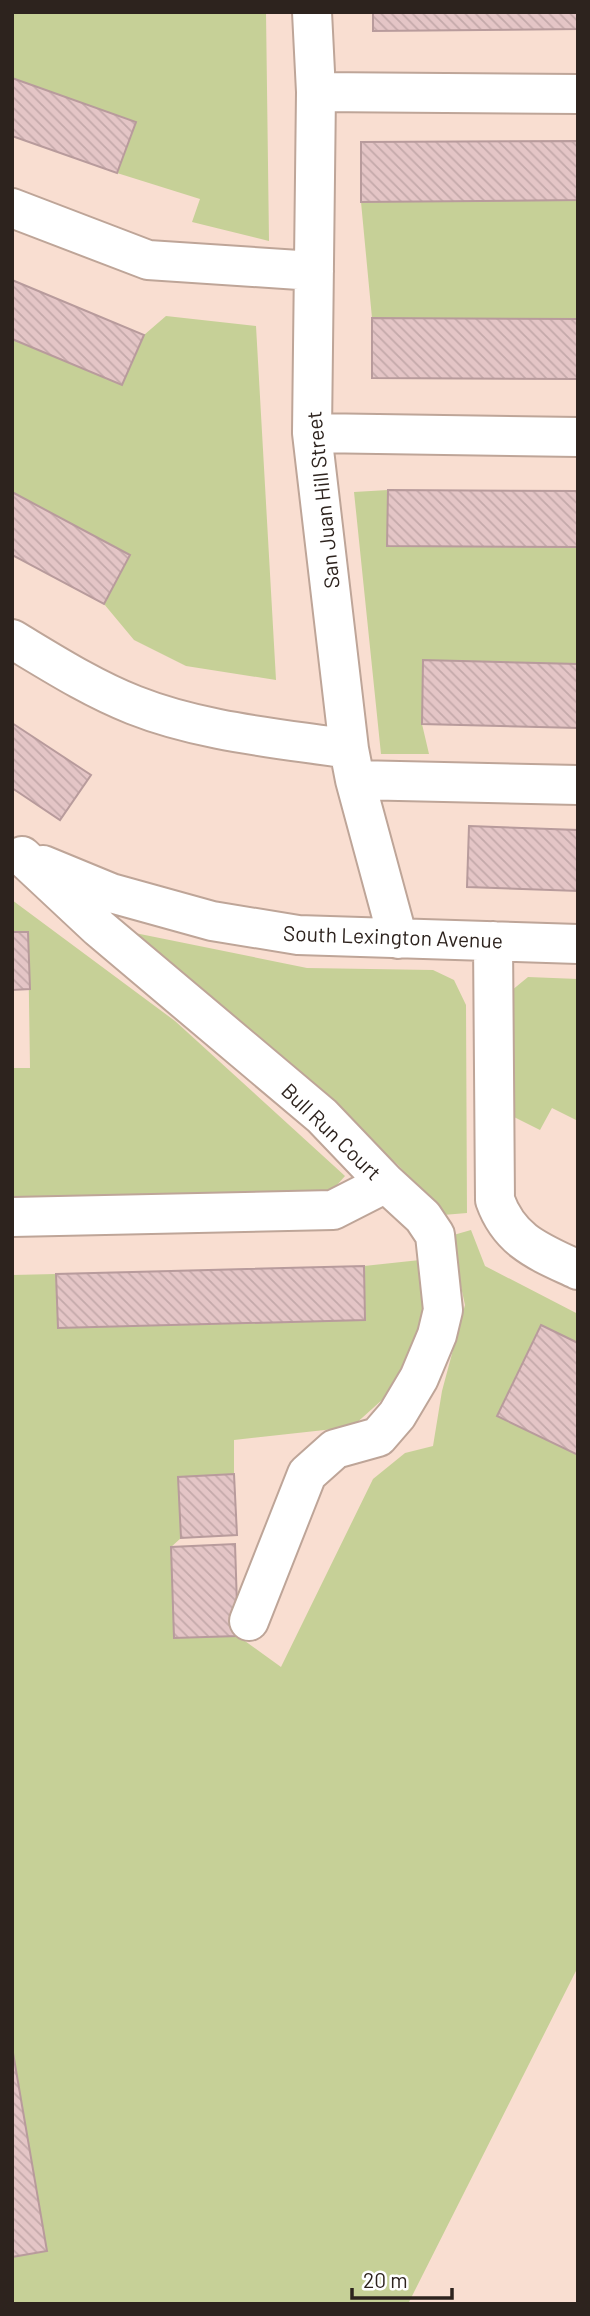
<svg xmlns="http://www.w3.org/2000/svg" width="590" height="2316" font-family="Barlow,sans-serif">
<defs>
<pattern id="building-back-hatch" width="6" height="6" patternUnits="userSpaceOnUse" patternTransform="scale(1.75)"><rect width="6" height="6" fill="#e4c5c6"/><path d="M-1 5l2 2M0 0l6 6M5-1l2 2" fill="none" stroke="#c4a9aa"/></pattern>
</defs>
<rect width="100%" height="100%" fill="#f9ded1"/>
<path fill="#c6d097" d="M12,12h254l3,229 -77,-19 8,-23 -83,-26 18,-50 -123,-45z
M578,200v119l-206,-1 -11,-116z
M166,316l90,10 20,354 -90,-14 -52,-26 -30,-36 26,-49 -118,-63v-153l110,46 22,-50z
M388,490v56l190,1v117l-154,-4 -2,64 7,30h-48l-27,-262z
M12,900l163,121 170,155 -16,18 -317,3v-129h18l-2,-136h-16z
M135,933l172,35 126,2 21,10 12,25 1,208 -24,2 -45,-50z
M528,977l50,2v142l-26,-13 -12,22 -30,-15 1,-124z
M471,1230l14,36 93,48v653l-170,337h-396v-47l35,-6 -35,-204v-772l44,-1 2,54 307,-8 -1,-54 56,-6 6,61 -33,69 -41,37 -118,13v34l-56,3 3,61 -10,9 3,90 64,-1 43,31 92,-188 32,-26 28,-7 9,-55 23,-86 -15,-69z"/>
<path fill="url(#building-back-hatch)" stroke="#b89b9c" stroke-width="2" d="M373,12h205v17l-205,2z
M12,78l124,44 -19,51 -105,-37z
M578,141v59l-217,2v-60z
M12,280l132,55 -22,50 -110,-46z
M372,318l206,1v60l-206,-1z
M388,490l190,1v56l-191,-1z
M12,492l118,63 -26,49 -92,-49z
M423,660l155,4v64l-156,-4z
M12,723l79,52 -31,45 -48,-32z
M469,826l109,4v61l-111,-4z
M12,932h16l2,57 -18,1z
M364,1266l1,54 -307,8 -2,-54z
M541,1325l37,18v112l-81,-39z
M234,1474l3,61 -56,3 -3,-61z
M235,1544l3,92 -64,2 -3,-91z
M12,2047l35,204 -35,6z"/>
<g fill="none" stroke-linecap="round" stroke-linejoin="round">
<g stroke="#bea598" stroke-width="42">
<path id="minor" d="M312,12l4,80 -4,341 37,316 6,31 43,159
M316,92l262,2
M12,208l136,52 166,11
M312,433l266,4
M12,639c40,24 79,49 122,66 68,27 144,33 215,44
M355,780l223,5
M43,865l68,28 101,28 86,14 280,9
M493,941l2,259c15,42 45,52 83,70
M12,1217l321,-7 53,-27 -64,-67 -223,-188 -77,-72
M249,1621l58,-147 28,-25 43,-12 19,-22 22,-37 18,-43 6,-25 -8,-75 -12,-18 -37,-34"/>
</g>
<use href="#minor" stroke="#fff" stroke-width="38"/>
</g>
<g text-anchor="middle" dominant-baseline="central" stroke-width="6" stroke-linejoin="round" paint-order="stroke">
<g font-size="21" fill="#2d231e" stroke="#fff">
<text transform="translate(322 500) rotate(-96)">San Juan Hill Street</text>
<text transform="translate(393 936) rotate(2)">South Lexington Avenue</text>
<text transform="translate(332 1131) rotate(44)">Bull Run Court</text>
</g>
</g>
<rect width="590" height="2316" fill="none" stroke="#2d231e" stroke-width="28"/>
<path d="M352 2288v10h100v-10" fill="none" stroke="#2d231e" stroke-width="3.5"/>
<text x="363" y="2288" font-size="21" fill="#2d231e" stroke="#ffffff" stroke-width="5" paint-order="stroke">20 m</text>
</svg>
